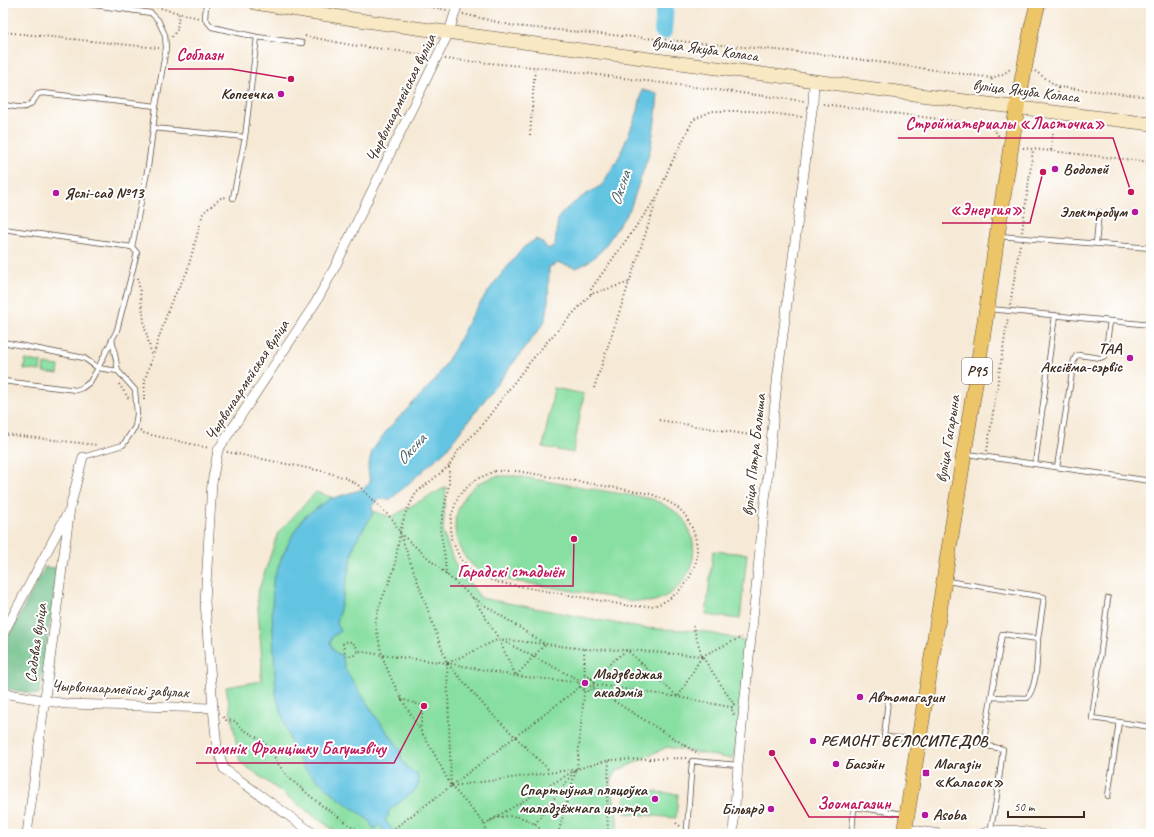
<svg xmlns="http://www.w3.org/2000/svg" width="1154" height="837" font-family="Caveat,sans-serif">
<rect width="100%" height="100%" fill="#fff"/>
<filter id="ink" filterUnits="userSpaceOnUse"><feTurbulence type="fractalNoise" baseFrequency=".025" numOctaves="2"/><feDisplacementMap in="SourceGraphic" scale="8" xChannelSelector="R" yChannelSelector="G"/><feConvolveMatrix kernelMatrix="1 2 1 2 8 2 1 2 1" color-interpolation-filters="sRGB"/></filter>
<filter id="wash" filterUnits="userSpaceOnUse"><feTurbulence type="fractalNoise" baseFrequency=".012" numOctaves="4" result="noise"/><feDisplacementMap in="SourceGraphic" scale="16" xChannelSelector="R" yChannelSelector="G"/><feGaussianBlur stdDeviation="0.9" result="paint"/><feColorMatrix in="noise" values="0 0 0 0 0 0 0 0 0 0 0 0 0 0 0 0 0 1.4 0 .05"/><feComposite in="paint" operator="in"/></filter>
<g filter="url(#wash)">
<rect width="100%" height="100%" fill="#f6e9d5"/>
<path fill="#88dfa2" stroke="#628460" d="M25,360l16,2 -1,9 -16,-2z
M44,364l15,2 -1,8 -15,-2z
M554,388l30,6 -11,59 -30,-6z
M496,476h20l136,23c13,6 24,11 33,22 2,3 3,7 5,11 12,29 -7,61 -36,69 -7,2 -15,0 -22,0l-136,-23c-6,-3 -14,-5 -19,-9 -29,-22 -29,-61 -1,-84 5,-4 14,-6 20,-9z
M446,487l-3,46 12,31 26,34 160,30 61,3 47,11 -14,110 -3,7 -65,-12 -52,25 -4,11 6,35v16h-278l-99,-72 -14,-75 35,-6 1,-19 -5,-67 21,-62 38,-41 75,25z
M713,551l34,3 -7,65 -34,-4z
M625,789l53,5 -2,24 -52,-5z"/>
<path fill="#6ebe88" stroke="#547453" d="M45,567l13,1 -19,127 -36,-7v-41z"/>
<path fill="#63c4e2" stroke="#4f7780" d="M642,90l16,4 -2,21 -6,36 -20,58 -27,40 -12,11 -14,8 -18,-5 -10,4 -1,40 -4,16 -98,127 -55,49h-13l-6,7 1,8 -18,28 -18,81 3,9 -7,4 -3,7 5,9 7,3 3,14 29,45 27,36v9l9,12 7,2 2,11 -4,6 -26,21 -1,3 1,1 -4,5 9,12h5l2,2h-14l-8,-9 -5,4 -3,-4 -1,-4 -33,-24 -33,-29 -13,-24 -15,-49 -4,-83 1,-31 9,-24 12,-25 10,-15 26,-18 33,-10 7,-6 -2,-15 4,-17 15,-21 49,-51 18,-29 17,-34 24,-34 29,-35 12,-8 6,3 6,7 7,-4 3,-27 8,-9 16,-12 20,-12 18,-30 18,-44z"/>
<g fill="none" stroke-linecap="round" stroke-linejoin="round">
<path stroke="#63c4e2" stroke-width="18" d="M663,31l2,-28"/>
</g>
</g>
<g filter="url(#ink)">
<g fill="none" stroke-linecap="round" stroke-linejoin="round">
<g stroke="#574739" stroke-width="6">
<path id="lane" d="M206,3l-1,16 7,8 45,10 -12,100 -12,61
M257,37l45,6
M3,105c19,2 24,8 35,-11l5,-1 113,13
M153,128l92,9
M3,229l129,18
M999,236l152,12
M1096,244l3,-32
M990,309l161,16
M3,342l81,16 14,10 20,3
M3,381l73,9 6,-2 8,-6 8,-14 19,-38 20,-77 -5,-6 16,-80 8,-61 10,-58 -1,-13 -7,-15 -7,-7 -71,-10
M967,454l184,27
M83,457l40,-12 12,-18 2,-13 -2,-24 -17,-19 -6,-32
M1035,464l20,-149
M1057,467l17,-107 2,-4 3,-1 21,3 5,-2 5,-35
M947,581l97,16 -6,42 -36,-5 -19,111 20,4 -7,53 -6,30
M992,697l35,1c11,-13 10,-42 11,-59
M888,700l-4,37 32,2
M1119,722l32,5
M1108,796l11,-74 -27,-4 16,-120
M687,829l5,-68 46,4
M852,832l2,-25 50,7"/>
</g>
<g stroke="#574739" stroke-width="10">
<path id="street" d="M3,634l64,-120
M3,693l63,11 147,4
M905,829l34,5
M27,834l43,-326 13,-51
M314,834l-90,-65 -7,-22 -4,-39 -8,-106 7,-119 6,-33 98,-148 20,-37 113,-233 9,-29
M733,834l5,-69 40,-392 35,-270 1,-22
M982,834c20,-7 40,-3 59,0"/>
</g>
<g stroke="#574739" stroke-width="14">
<path id="secondary" d="M255,3l104,17 57,8 572,76 163,20"/>
</g>
<g stroke="#574739" stroke-width="16">
<path id="primary" d="M904,834l83,-526 10,-72 20,-128 15,-81 6,-24"/>
</g>
<path stroke="#574739" stroke-width="2" stroke-dasharray="1 3" stroke-linecap="butt" d="M410,3l37,7
M153,6l26,7
M463,14l51,12 306,28 172,24 11,-4 9,-6
M3,32l156,16
M305,36l46,9 63,8 13,3
M172,37l5,-7 2,-17 20,5
M445,59l99,9 260,33
M1035,71l23,16 93,10
M991,84l1,-6
M1058,93v-6
M823,104l162,21c7,2 11,6 14,12
M530,135l5,-68
M1023,148l128,14
M1051,150l2,-19
M1022,232l11,-82
M138,278l7,50 7,28
M591,294v-5l66,-92
M1010,305l10,-61
M119,384l10,15
M594,388l66,-198 9,-22 24,-48 19,-9h39l51,6
M144,400l1,-21 26,-77 16,-30 16,-59 19,-16 5,1
M659,420l103,17
M140,431l3,2 66,15
M3,434l94,11
M987,451l21,-134
M227,452l95,19 24,7 12,7 36,36 6,12 -6,37 -14,34 -5,19 7,32 65,8 69,13 69,7 93,14 57,11
M495,471h22l134,23c14,6 30,12 37,26 7,12 11,27 8,41 -4,20 -24,42 -45,45 -7,1 -14,0 -21,0l-134,-24 -21,-8 -15,-16 -9,-20v-22l8,-21 16,-15z
M400,532l5,-18 11,-21 33,-27
M446,575l-1,-17 -5,-29 9,-44v-19l9,-15 24,-26 43,-57 21,-25 45,-49 39,-12
M473,598l26,41 46,5 -29,32 -17,-36
M499,639l86,44 42,-33 75,6 -9,-30
M584,649l1,34 114,71
M358,651c-2,-6 -4,-8 -10,-10l-5,3 2,10 4,2 5,-1 4,-4 24,4c11,34 31,62 49,93 7,12 13,25 20,38l-64,48
M702,656l40,-19
M448,663l51,-24
M448,664l40,46 62,61
M580 684a7 7 0 1 1 14 0a7 7 0 1 1-14 0Z
M401,699l23,7 -4,23
M734,703l-3,5 3,7
M223,717l3,3 9,1 6,7 17,10 12,10 8,16 10,13 33,28 42,29
M609,760l77,-2
M451,786l35,39
M452,786l125,-17 32,-9 -2,44 1,30
M676,823l4,3
M484,824l3,10
M535,824l41,-55
M545,834c-4,-3 -7,-8 -12,-11 -13,-9 -32,-9 -45,-1l89,-53 8,-86 -134,103 -4,-123 -47,-130 72,64 73,47 39,5 43,1 51,47 24,-41 33,50
M558,834l18,-64"/>
<use href="#lane" stroke="#fff" stroke-width="4.5"/>
<use href="#street" stroke="#fff" stroke-width="9"/>
<use href="#secondary" stroke="#f8e8c3" stroke-width="13"/>
<use href="#primary" stroke="#edc569" stroke-width="15"/>
</g>
</g>
<g fill="#b5179e" stroke="#fff" stroke-width="1.5">
<circle cx="281" cy="94" r="4"/>
<circle cx="1055" cy="169" r="4"/>
<circle cx="56" cy="193" r="4"/>
<circle cx="1135" cy="212" r="4"/>
<circle cx="1130" cy="358" r="4"/>
<circle cx="585" cy="683" r="4"/>
<circle cx="860" cy="697" r="4"/>
<circle cx="813" cy="741" r="4"/>
<circle cx="836" cy="764" r="4"/>
<rect x="922" y="769" width="8" height="8" rx="2"/>
<circle cx="655" cy="799" r="4"/>
<circle cx="771" cy="809" r="4"/>
<circle cx="925" cy="815" r="4"/>
</g>
<g text-anchor="middle" dominant-baseline="central" stroke-width="4" stroke-linejoin="round" paint-order="stroke">
<rect fill="#fff" stroke="#766a62" stroke-width="1" x="962" y="358" width="30" height="26" rx="3"/>
<g font-size="15" font-weight="bold" fill="#3b2a1e">
<text x="977" y="371">Р95</text>
</g>
<g font-size="16" fill="#3b2a1e" stroke="#fff">
<text transform="translate(705 49) rotate(8)">вуліца Якуба Коласа</text>
<text transform="translate(1026 91) rotate(7)">вуліца Якуба Коласа</text>
<text transform="translate(401 98) rotate(-64)">Чырвонаармейская вуліца</text>
<text transform="translate(247 380) rotate(-57)">Чырвонаармейская вуліца</text>
<text transform="translate(948 439) rotate(-81)">вуліца Гагарына</text>
<text transform="translate(754 455) rotate(-84)">вуліца Пятра Балыша</text>
<text transform="translate(36 643) rotate(-82)">Садовая вуліца</text>
<text transform="translate(120 689) rotate(3)">Чырвонаармейскі завулак</text>
</g>
<g font-size="16" font-weight="bold" fill="#3b2a1e" stroke="#fff" text-anchor="start">
<text x="273" y="94" text-anchor="end">Копеечка</text>
<text x="1063" y="169">Водолей</text>
<text x="64" y="193">Яслі-сад №13</text>
<text x="1127" y="212" text-anchor="end">Электробум</text>
<text x="1122" y="349" text-anchor="end">ТАА<tspan x="1122" dy="18">Аксіёма-сэрвіс</tspan></text>
<text x="593" y="674">Мядзведжая<tspan x="593" dy="18">акадэмія</tspan></text>
<text x="868" y="697">Автомагазин</text>
<text x="821" y="741">РЕМОНТ ВЕЛОСИПЕДОВ</text>
<text x="844" y="764">Басэйн</text>
<text x="934" y="764">Магазін<tspan x="934" dy="18">«Каласок»</tspan></text>
<text x="647" y="790" text-anchor="end">Спартыўная пляцоўка<tspan x="647" dy="18">маладзёжнага цэнтра</tspan></text>
<text x="763" y="809" text-anchor="end">Більярд</text>
<text x="933" y="815">Asoba</text>
</g>
<g font-size="17" font-style="italic" fill="#496063" stroke="#fff">
<text transform="translate(620 188) rotate(-71)">Оксна</text>
<text transform="translate(411 449) rotate(-48)">Оксна</text>
</g>
</g>
<path fill="none" stroke="#c2185b" stroke-width="1.5" d="M291 79L231 69H168M1131 192L1113 138H898M1043 172L1030 223H942M574 539L573 586H450M424 706L394 763H196M772 753L809 817H899"/>
<g fill="#c2185b" stroke="#fff" stroke-width="1.5">
<circle cx="291" cy="79" r="4"/>
<circle cx="1131" cy="192" r="4"/>
<circle cx="1043" cy="172" r="4"/>
<circle cx="574" cy="539" r="4"/>
<circle cx="424" cy="706" r="4"/>
<circle cx="772" cy="753" r="4"/>
</g>
<g font-size="17" text-anchor="middle" font-weight="bold" fill="#c2185b" stroke="#fff" stroke-width="4" stroke-linejoin="round" paint-order="stroke">
<text x="200" y="60">Соблазн</text>
<text x="1005" y="129">Стройматериалы «Ласточка»</text>
<text x="986" y="215">«Энергия»</text>
<text x="511" y="577">Гарадскі стадыён</text>
<text x="295" y="754">помнік Францішку Багушэвічу</text>
<text x="854" y="809">Зоомагазин</text>
</g>
<rect width="1154" height="837" fill="none" stroke="#fff" stroke-width="16"/>
<path d="M1008 811v6h76v-6" fill="none" stroke="#3b2a1e" stroke-width="2"/>
<text x="1014" y="811" font-size="12" fill="#3b2a1e" stroke="#ffffff" stroke-width="3" paint-order="stroke">50 m</text>
</svg>
